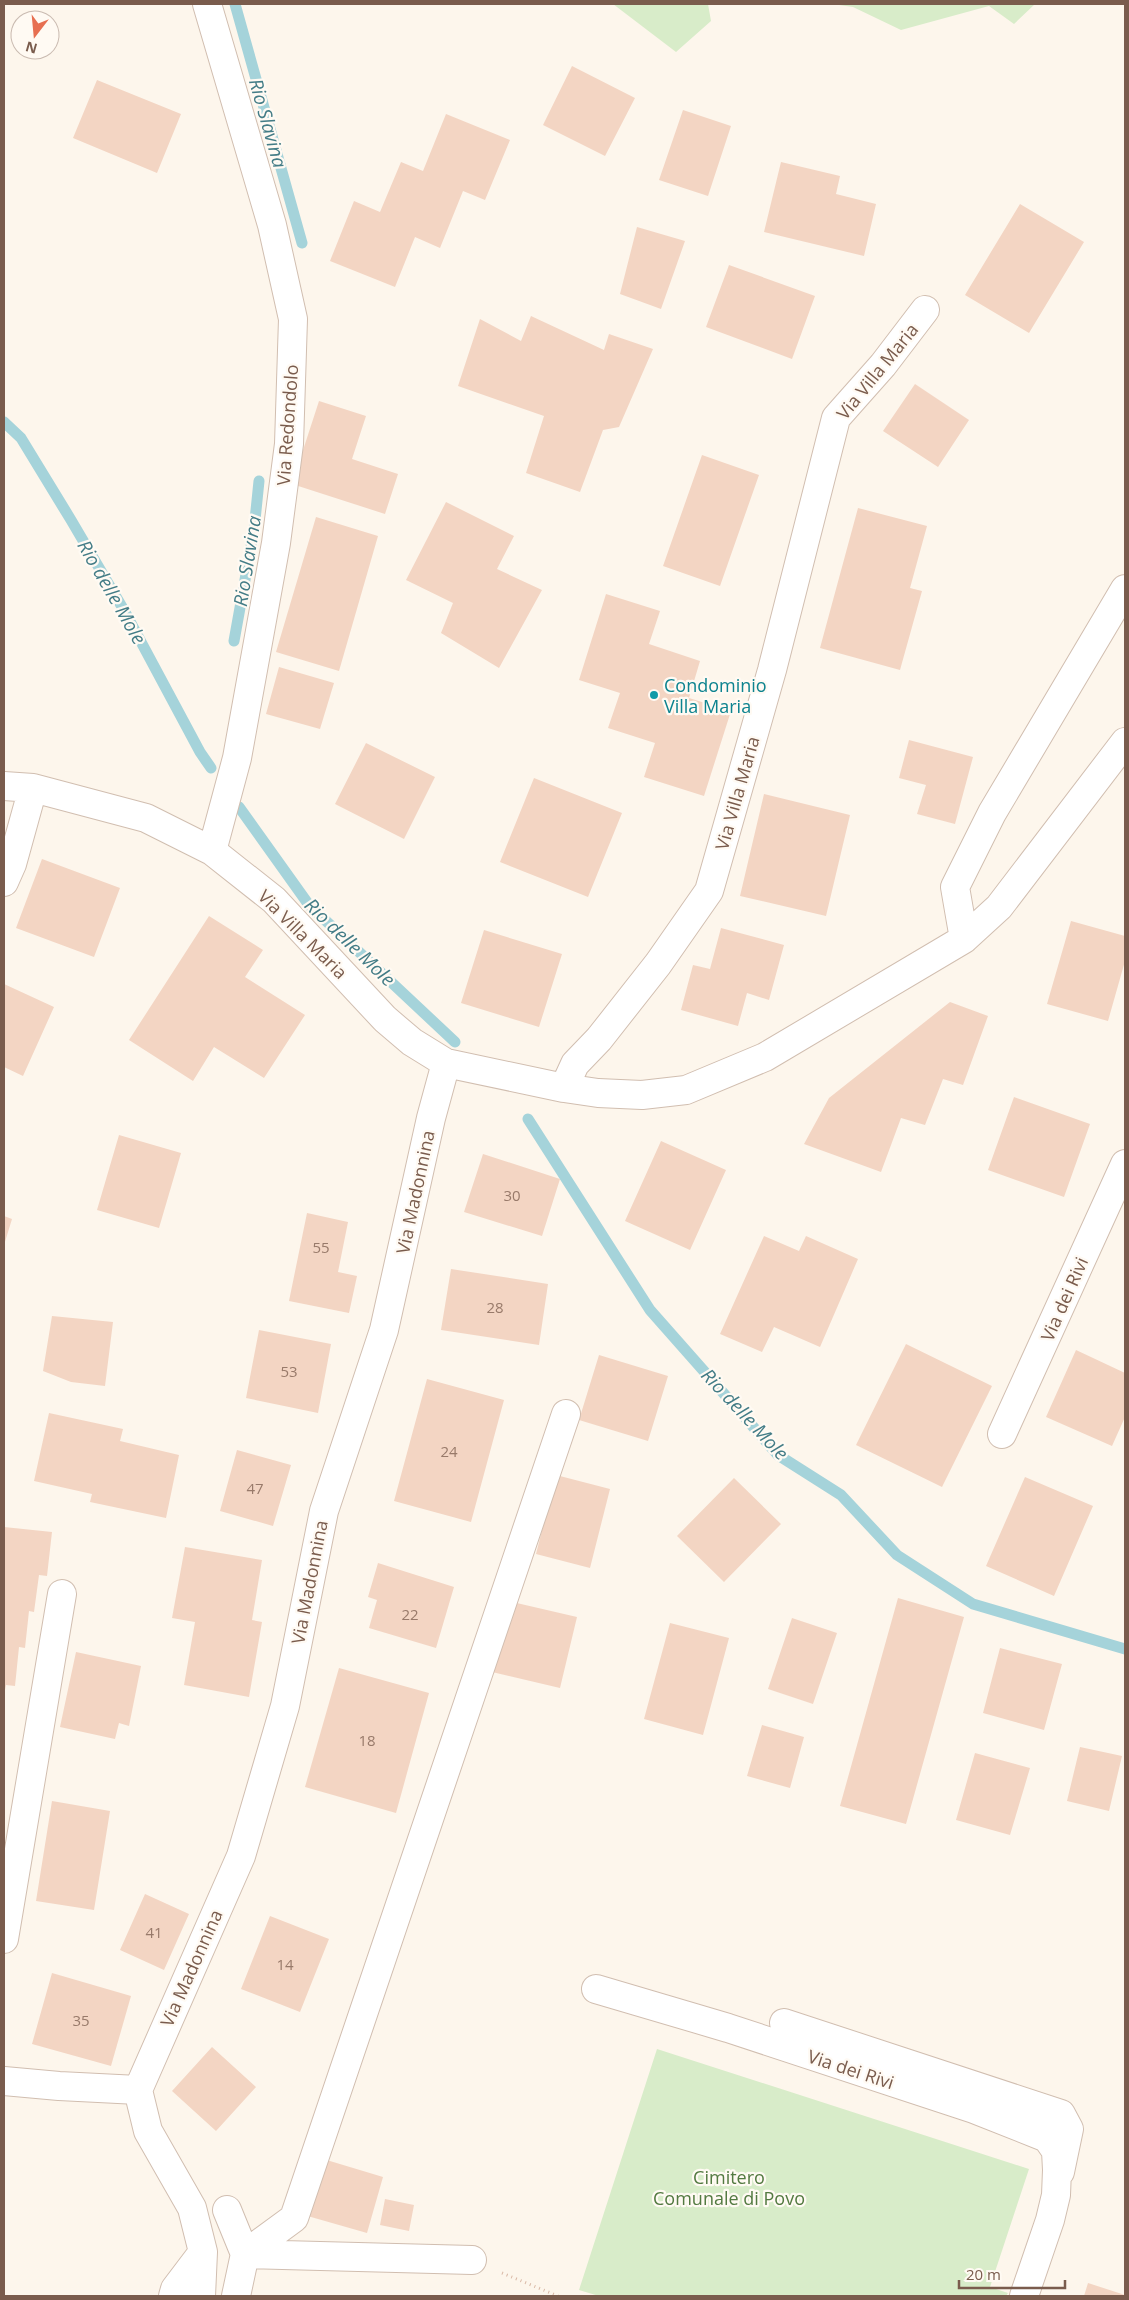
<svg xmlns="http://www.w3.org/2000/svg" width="1129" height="2300" font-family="'Open Sans',sans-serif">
<rect width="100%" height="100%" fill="#fdf6ec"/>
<path fill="#d8ecc9" d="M613,4h95l3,17 -35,31z
M832,4h203l-21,20 -25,-18 -88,24 -48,-23z
M657,2049l372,120 -39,118 18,6 -2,3h-407l-20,-6z"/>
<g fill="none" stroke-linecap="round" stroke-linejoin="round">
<path stroke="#a5d3da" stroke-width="11" d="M235,4l67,239
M4,422l17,16 50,82 54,92 75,140 11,16
M234,641l20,-111 5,-49
M239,807l70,98 146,137
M528,1119l122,191 128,145 63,40 56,60 76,49 152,45"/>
</g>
<path fill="#f3d5c3" d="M572,66l63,32 -30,58 -62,-31z
M97,80l84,34 -24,59 -84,-35z
M683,110l48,16 -23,70 -49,-16z
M446,114l64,26 -25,60 -22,-9 -23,57 -25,-11 -20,50 -65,-26 24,-60 26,11 21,-50 22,9z
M781,162l59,14 -4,18 40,10 -12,52 -100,-24z
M1020,204l64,38 -55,91 -64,-38z
M637,227l48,14 -24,68 -41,-15z
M729,265l86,31 -23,63 -86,-32z
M531,316l73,34 5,-16 44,15 -34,78 -16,3 -23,62 -54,-19 18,-57 -86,-30 22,-67 41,22z
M915,384l54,36 -31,47 -55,-36z
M319,401l47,15 -14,43 46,15 -13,40 -93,-30z
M702,455l57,20 -39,111 -57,-20z
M446,502l68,34 -17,33 45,21 -43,78 -58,-35 12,-30 -47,-23z
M858,508l69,18 -17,62 12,3 -22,79 -80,-22z
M316,517l62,19 -39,135 -63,-19z
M606,594l54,17 -11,33 51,17 -11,37 42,13 -27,85 -60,-19 11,-34 -47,-15 12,-35 -41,-13z
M279,667l55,16 -14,46 -54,-15z
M909,740l64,17 -18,67 -38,-10 9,-29 -27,-7z
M366,743l69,34 -31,62 -69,-35z
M534,778l88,35 -34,84 -88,-35z
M764,794l86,21 -24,101 -86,-20z
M42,859l78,29 -26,69 -78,-29z
M209,916l54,34 -18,27 60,38 -41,63 -50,-31 -21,34 -64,-41z
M1071,921l54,15v25l-17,60 -61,-17z
M721,928l63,17 -15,55 -22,-7 -9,33 -57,-16 12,-45 17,4z
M484,930l78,24 -23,73 -78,-24z
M4,984l50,23 -31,69 -19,-9z
M950,1002l38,14 -25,69 -20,-6 -18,46 -24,-7 -20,54 -77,-28 25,-46z
M1014,1097l76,27 -26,73 -76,-27z
M119,1135l62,18 -22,75 -62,-18z
M661,1141l65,29 -36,80 -65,-29z
M483,1154l77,25 -18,57 -78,-24z
M307,1213l41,9 -10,50 19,4 -8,37 -60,-12z
M4,1216l8,3 -8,26z
M764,1236l35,15 7,-15 52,23 -38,88 -46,-20 -12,25 -42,-18z
M451,1269l97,15 -9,61 -98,-15z
M52,1316l61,6 -8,64 -34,-4 -28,-11z
M259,1330l72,14 -13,69 -72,-15z
M906,1344l86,42 -50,101 -86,-42z
M1076,1350l49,23v44l-13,29 -66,-29z
M599,1355l69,21 -20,65 -69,-21z
M427,1379l77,21 -33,122 -77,-21z
M49,1413l74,16 -3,12 59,14 -13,63 -76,-16 2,-8 -58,-13z
M237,1450l54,15 -18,61 -53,-15z
M556,1475l54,14 -20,79 -54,-14z
M1025,1477l68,29 -39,90 -68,-30z
M734,1478l47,46 -57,58 -47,-46z
M4,1527l48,5 -5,44 -8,-1 -5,37 -5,-1 -4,37 -6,-1 -4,39 -9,-1 -1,5z
M185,1547l77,13 -10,60 10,2 -13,75 -65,-12 11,-63 -23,-4z
M378,1563l76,24 -18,61 -67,-20 8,-28 -9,-3z
M898,1598l66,19 -58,207 -66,-18z
M508,1601l69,16 -17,71 -68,-16z
M792,1618l45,15 -24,71 -45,-15z
M670,1623l59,15 -26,97 -59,-16z
M1000,1648l62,16 -18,66 -61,-17z
M76,1652l65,14 -12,60 -10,-3 -4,16 -55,-12z
M339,1668l90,25 -33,120 -91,-26z
M762,1725l42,12 -14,51 -43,-12z
M1080,1747l42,9 -13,55 -42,-10z
M975,1753l55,15 -20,67 -54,-15z
M52,1801l58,10 -16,99 -58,-9z
M145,1894l44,20 -25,56 -44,-20z
M270,1916l59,23 -29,73 -59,-23z
M52,1973l79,23 -20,70 -79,-22z
M212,2047l44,40 -40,44 -44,-40z
M320,2158l63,19 -16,56 -63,-18z
M385,2199l29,6 -5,26 -29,-6z
M1088,2283l37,12v1h-41z"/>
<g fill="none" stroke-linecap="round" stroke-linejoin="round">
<g stroke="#d1beb0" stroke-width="30">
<path id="minor" d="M207,4l65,221 21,94 -4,125 -13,99 -39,215 -25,93
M4,786l29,2 113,30 66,33 62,49 111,119 27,23 34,21 118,25 34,5 44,2 44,-5 79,-33 199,-118 35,-32 126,-165
M4,882l8,-18 21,-76
M964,939l-9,-52 37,-74 133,-224
M564,1088l11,-24 24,-25 59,-75 51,-73 63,-221 64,-252 47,-53 42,-55
M1002,1434l123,-270
M4,1939l58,-345
M596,1989l132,39 246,81 73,29 9,13 1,19 -1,25 -6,25 -26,76
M784,2023l277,91 8,15 -9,43
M4,2081l55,5 79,4
M227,2210l18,44 227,6
M173,2296l2,-7 28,-37
M201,2296l2,-44 -11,-44 -44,-77 -10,-41 103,-234 44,-150 39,-195 60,-181 47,-212 15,-55
M236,2296l9,-42 49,-36 272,-804"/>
</g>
<path stroke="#d9b8a5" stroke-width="3" stroke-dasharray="1 4" stroke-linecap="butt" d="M502,2273l56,23"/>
<use href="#minor" stroke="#fff" stroke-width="28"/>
</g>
<circle fill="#0f9aa8" stroke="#fffaf3" stroke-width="2" cx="654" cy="695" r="5"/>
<g text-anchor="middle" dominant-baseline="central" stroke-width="4.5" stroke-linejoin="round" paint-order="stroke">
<g font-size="15" fill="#987a6a">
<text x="512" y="1195">30</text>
<text x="321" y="1247">55</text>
<text x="495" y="1307">28</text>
<text x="289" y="1371">53</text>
<text x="449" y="1451">24</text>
<text x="255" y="1488">47</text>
<text x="410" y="1614">22</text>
<text x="367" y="1740">18</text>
<text x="154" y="1932">41</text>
<text x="285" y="1964">14</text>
<text x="81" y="2020">35</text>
</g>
<g font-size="18" fill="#7a5c4d" stroke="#fffaf3">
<text transform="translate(877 371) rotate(-51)">Via Villa Maria</text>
<text transform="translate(287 425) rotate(-86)">Via Redondolo</text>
<text transform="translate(737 793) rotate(-74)">Via Villa Maria</text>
<text transform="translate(303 934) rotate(45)">Via Villa Maria</text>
<text transform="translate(415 1192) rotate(-78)">Via Madonnina</text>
<text transform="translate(1064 1299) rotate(-66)">Via dei Rivi</text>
<text transform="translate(309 1582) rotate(-79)">Via Madonnina</text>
<text transform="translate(191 1968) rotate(-66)">Via Madonnina</text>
<text transform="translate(851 2069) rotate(18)">Via dei Rivi</text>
</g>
<g font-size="18" fill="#0d838f" stroke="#fffaf3" text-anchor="start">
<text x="664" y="685">Condominio<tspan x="664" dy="21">Villa Maria</tspan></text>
</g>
<g font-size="18" fill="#537a41" stroke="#fffaf3">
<text x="729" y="2177">Cimitero<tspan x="729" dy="21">Comunale di Povo</tspan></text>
</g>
<g font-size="19" font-style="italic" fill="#437c86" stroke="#fffaf3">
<text transform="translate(268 123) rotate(74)">Rio Slavina</text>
<text transform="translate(247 561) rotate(-81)">Rio Slavina</text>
<text transform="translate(112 592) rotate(60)">Rio delle Mole</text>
<text transform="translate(350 942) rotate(44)">Rio delle Mole</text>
<text transform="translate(745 1414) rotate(47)">Rio delle Mole</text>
</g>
</g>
<rect width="1129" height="2300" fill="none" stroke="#7a5c4d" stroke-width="10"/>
<g transform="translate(35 35) rotate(196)"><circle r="24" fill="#fffaf3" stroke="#cabbb1"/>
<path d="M0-4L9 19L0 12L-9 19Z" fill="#e76f51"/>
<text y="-8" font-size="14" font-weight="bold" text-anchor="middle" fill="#7a5c4d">N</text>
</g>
<path d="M959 2280v8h106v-8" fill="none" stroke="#7a5c4d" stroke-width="2.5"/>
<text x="966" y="2280" font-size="15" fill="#7a5c4d" stroke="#fffaf3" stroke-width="4" paint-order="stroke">20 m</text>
</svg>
